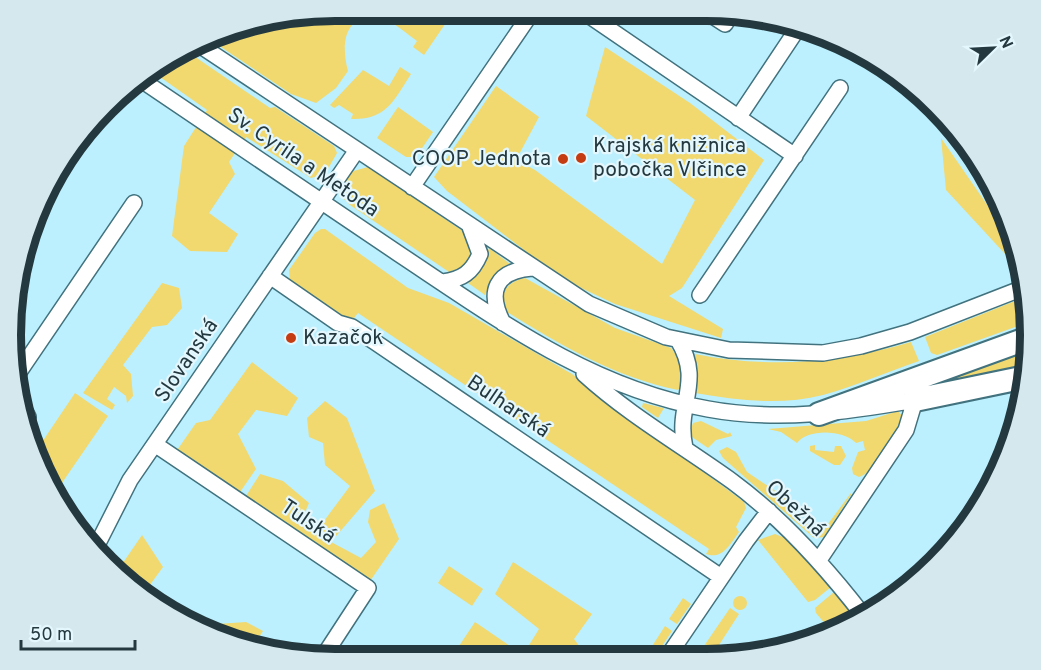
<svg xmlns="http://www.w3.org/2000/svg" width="1041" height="670" font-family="Overpass,sans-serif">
<rect width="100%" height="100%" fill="#bcf0fe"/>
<path fill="#f1d86f" d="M335,11h119l-30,44 -11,-8 4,-6c-10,-7 -25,-21 -37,-23 -37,-5 -39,27 -32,53l-12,17 -20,15 -25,-9 -82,-55 22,-11z
M605,47l85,56 74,57 -82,128 -13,8 54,33 -2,9 -106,-34 -53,-25 -115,-88 -13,-14 62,-91 43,31 -23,43 19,10 127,94 33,-64 -109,-84z
M185,50l85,58 5,-1 59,39 3,7 -12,21 -14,4 -65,-41 -17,25 6,12 -26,39 29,21 -11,18 -37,-1 -18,-15 12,-90 23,-36 -57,-40z
M400,67l11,7c-18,28 -25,46 -60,45l2,-5 -14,-9 -5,3 -4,-3 33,-35 26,16z
M398,107l35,25 -17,25h-10l-29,-19z
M941,138l49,71 10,-6 18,65 -72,-78z
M368,167l99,67 5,20 -7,12 -16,6 -99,-67 -9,-9 -1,-9 10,-15z
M321,229h4l83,59 41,15 123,71 172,128 2,6 -10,19 3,5c-9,12 -16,28 -33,22l3,-5 -351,-236 -8,10 -60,-41 -1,-12 26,-37z
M489,248l21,16 -13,8 -12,23 -17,-12 12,-11z
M525,278l90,50 56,20 10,13 2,23 -5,6c-62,-12 -118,-45 -171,-78l-5,-5c-1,-17 7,-26 23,-29z
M162,283l17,5 3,20 -15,17 -15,2 -29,38 8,9 2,22 -6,7 -1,-7 -12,-9 -7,12 8,6 -3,5 -29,-17z
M1025,297l5,16 -1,9 -92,33 -6,-2 -6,-16z
M911,342l8,19c-32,11 -64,25 -96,34 -43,11 -86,5 -128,-2v-39c74,15 143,9 216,-12z
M1026,345l-3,21 -81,19 -3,-9z
M252,362l46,36 -11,18 -31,-6 -18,24 18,35 -18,26 -63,-42 21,-30 14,-3z
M75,393l33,23 -53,77 -19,-42z
M325,401l22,17 28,73 -44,51 30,16 15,-16 -8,-20 2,-12 14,-7 15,36 -31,45 -124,-85 16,-25 23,7 26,22 -7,16 16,10 32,-43 -25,-21 -2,-22 -14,-6 -2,-19z
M643,403l20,5h1l-6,10 -16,-11z
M898,411l5,6c-8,16 -28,56 -44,60l-6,-3 -1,-6 6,-16 7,-2 -2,-9 -7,2c-12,-13 -48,-15 -59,0l-16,-11 -13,-3 98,-8z
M701,421l27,13 2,-2 2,4 -16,4 -8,8 -16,-11 -2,-5 3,-9z
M815,445v5l19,2 1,-6h6l5,10 -6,9h-6l-24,-14v-5z
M727,447l9,5 11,20 46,31 -4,7 33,22 29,-39v2l-27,42 -10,1 -91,-80 -4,-7z
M775,534l10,4 46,49 -16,13 -7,2 -50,-62z
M142,535l21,32 -19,26 -28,-20z
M513,562l79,52 -18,25 12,16 -3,3h-62l18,-29 -44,-35z
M449,566l34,23 -11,17 -34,-23z
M834,592l23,28 -7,6 -19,5 -15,-18 -1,-5z
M733 603a7 7 0 1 1 14 0a7 7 0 1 1-14 0Z
M683,598l8,6 -14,20 -8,-5z
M730,608l9,6 -29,45h-15z
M246,622l17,9 -10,15 -47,-14 11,-8z
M475,622l45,31 -3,5h-42l-16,-12z
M665,626l7,5 -18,27 -7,-4z"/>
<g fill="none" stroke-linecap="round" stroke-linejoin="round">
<g stroke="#41727e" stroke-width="18">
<path id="minor" d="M584,12l211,144
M708,13l17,11 7,-11
M198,44l391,260 77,33 63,13 94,3 38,-7 49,-14 113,-44
M140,79c87,58 173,117 259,175 98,65 191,134 309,155 70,13 139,3 207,-9l-9,30 -87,130
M738,118l60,-90
M412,187l120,-175
M270,276l68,47 14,4 23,15 346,235
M443,282c19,-3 29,-9 37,-28l-10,-27
M700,295l140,-207
M503,323c-16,-31 -8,-52 29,-55
M678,340c26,43 -3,64 7,108
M584,374c45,41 99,72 149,108 50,37 92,84 130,133
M17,375l117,-172
M20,402l8,15 -2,11
M156,445l212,143 -45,69
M95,549l35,-69 227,-330
M666,659l80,-118 23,-30"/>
</g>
<g stroke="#41727e" stroke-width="26">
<path id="primary" d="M915,400l106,-22
M819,414l207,-75"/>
</g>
<use href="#minor" stroke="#fff" stroke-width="15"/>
<use href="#primary" stroke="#fff" stroke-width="22"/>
</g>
<g fill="#c53c12" stroke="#e3f7fd" stroke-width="2">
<circle cx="581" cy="158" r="6"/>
<circle cx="563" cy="159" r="6"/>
<circle cx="291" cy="338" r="6"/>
</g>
<g text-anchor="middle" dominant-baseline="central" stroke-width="4.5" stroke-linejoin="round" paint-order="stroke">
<g font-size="21" fill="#24393f" stroke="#e3f7fd" text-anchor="start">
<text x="593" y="146">Krajská knižnica<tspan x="593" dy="24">pobočka Vlčince</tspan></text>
<text x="551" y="159" text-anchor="end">COOP Jednota</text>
<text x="303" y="338">Kazačok</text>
</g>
<g font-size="21" fill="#24393f" stroke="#e3f7fd">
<text transform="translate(303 163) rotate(34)">Sv. Cyrila a Metoda</text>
<text transform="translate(187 361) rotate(-56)">Slovanská</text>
<text transform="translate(508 407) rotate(34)">Bulharská</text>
<text transform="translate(795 509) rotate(43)">Obežná</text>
<text transform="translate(308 522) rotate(34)">Tulská</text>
</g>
</g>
<path d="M0 0H1041V670H0ZM335 21H706A314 314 0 0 1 1020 335V335A314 314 0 0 1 706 649H335A314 314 0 0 1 21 335V335A314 314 0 0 1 335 21Z" fill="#d4e8ee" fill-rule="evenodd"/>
<path fill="none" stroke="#24393f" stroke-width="8" d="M335 21H706A314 314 0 0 1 1020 335V335A314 314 0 0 1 706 649H335A314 314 0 0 1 21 335V335A314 314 0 0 1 335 21Z"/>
<g transform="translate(993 48) rotate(66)" stroke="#e3f7fd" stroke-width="4.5" paint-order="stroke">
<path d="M0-4.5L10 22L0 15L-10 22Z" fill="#24393f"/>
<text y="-9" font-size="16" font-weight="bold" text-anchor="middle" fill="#24393f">N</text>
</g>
<path d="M21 640v9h114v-9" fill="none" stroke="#24393f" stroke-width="3"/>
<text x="30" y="640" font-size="18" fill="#24393f" stroke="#e3f7fd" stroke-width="4.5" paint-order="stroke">50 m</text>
</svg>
